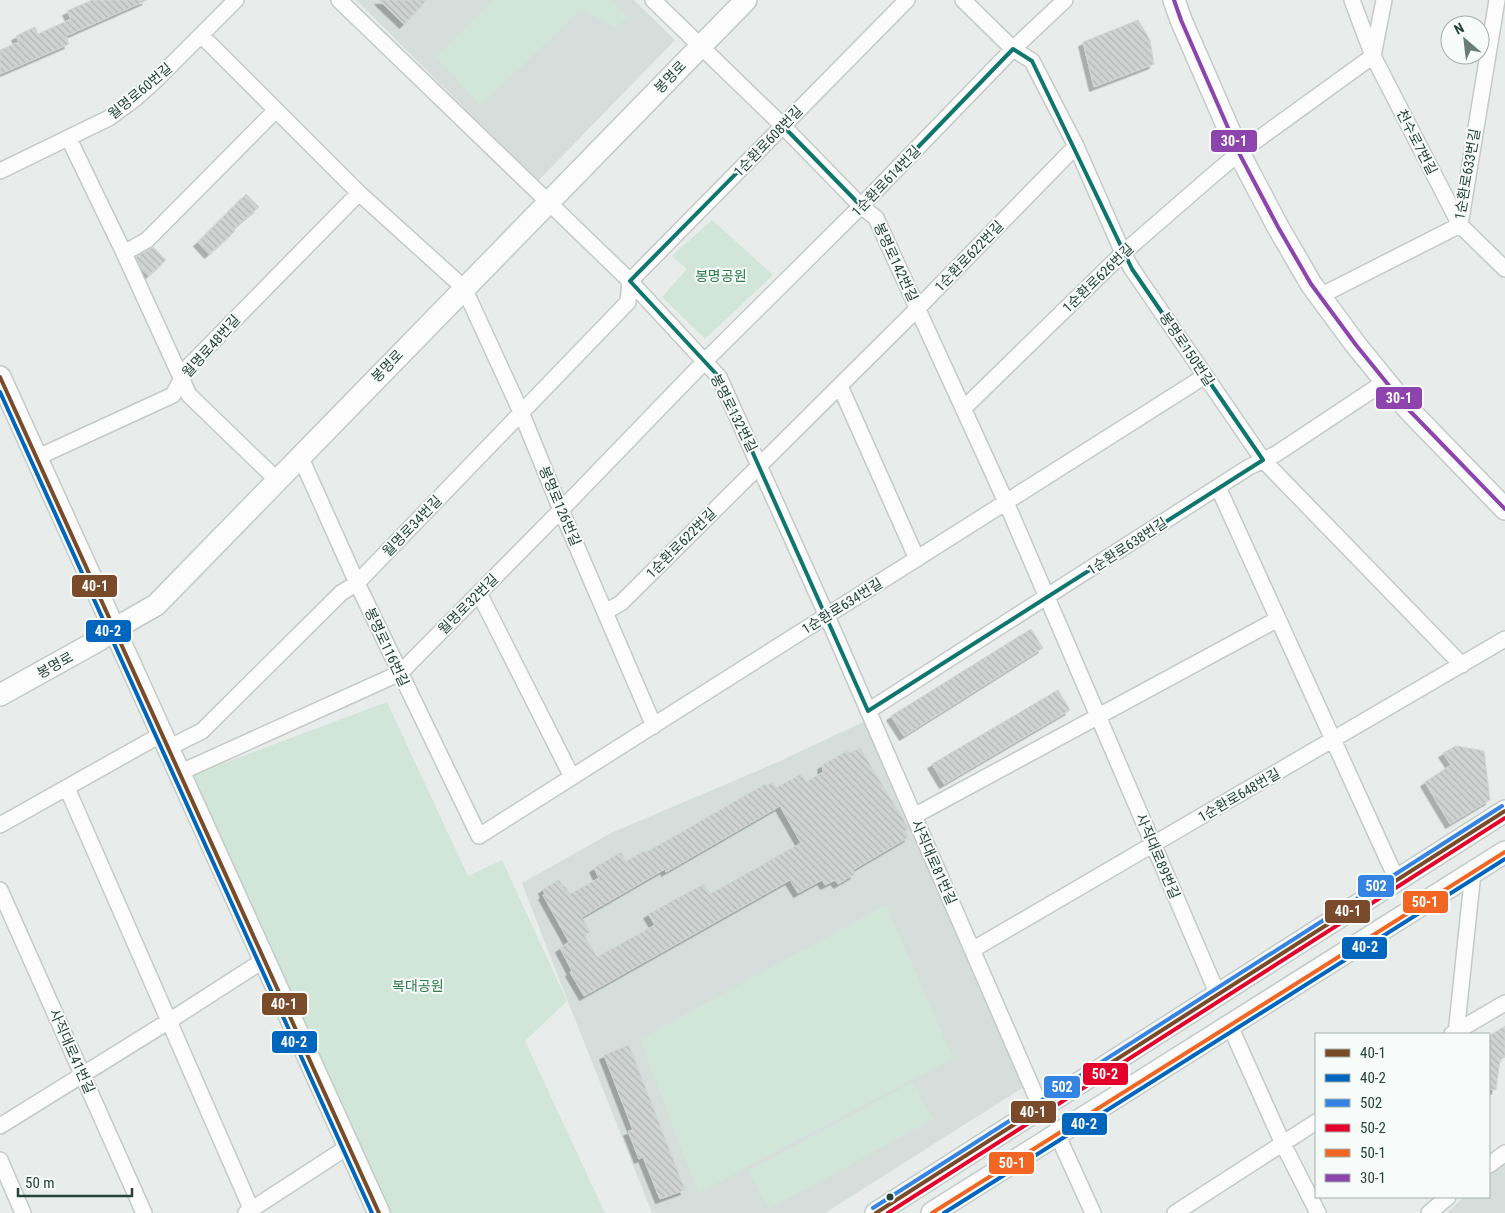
<svg xmlns="http://www.w3.org/2000/svg" width="1505" height="1213" font-family="'Roboto Condensed','Noto Sans KR',sans-serif">
<defs>
<pattern id="building-back-hatch" width="6" height="6" patternUnits="userSpaceOnUse" patternTransform="scale(1.25)"><rect width="6" height="6" fill="#cfd4d2"/><path d="M-1 5l2 2M0 0l6 6M5-1l2 2" fill="none" stroke="#b2b7b5"/></pattern>
<filter id="shadow"><feDropShadow dx="-4.5" dy="4.5" stdDeviation="0" flood-color="#0004"/></filter>
</defs>
<rect width="100%" height="100%" fill="#e8edeb"/>
<path fill="#d6dedb" d="M356,0h278l41,40 -137,141z
M865,721l159,366 -199,126h-173l-97,-244 -33,-86 89,-50 167,-71z
M1505,1160v53h-58l17,-16h25v-23z"/>
<path fill="#d1e6d8" d="M494,0h117l18,18 -14,9 -33,-18 -102,96 -44,-48z
M712,220l61,55 -68,64 -43,-42 25,-28 -15,-13z
M387,702l81,174 34,-16 65,141 -42,40 80,172h-217l-196,-438z
M886,905l67,153 -255,135 -58,-154z
M912,1082l21,37 -164,90 -21,-38z"/>
<path fill="url(#building-back-hatch)" stroke="#d1d6d4" fill-rule="evenodd" filter="url(#shadow)" d="M92,0h55l-81,36 3,8 -69,30v-24l19,-8 -3,-6 19,-9 3,7 33,-15 -4,-8z
M379,0h48l-23,24z
M1138,20l12,20 4,24 -60,23 -11,-45z
M246,194l13,13 -26,22 2,2 -26,23 -11,-12z
M153,247l13,13 -18,16 -7,-8 -5,-11z
M1031,629l12,19 -139,88 -13,-20z
M1058,690l12,20 -126,74 -12,-20z
M1456,746l28,5 6,49 -40,24 -25,-42 26,-17 -8,-12z
M860,748l49,81 -4,2 4,6 -56,33 2,4 -17,10 -3,-4 -10,5 -3,-5 -24,13 -8,-13 -206,116 -14,-24 2,-1 -12,-23 9,-6 -26,-47 2,-1 -2,-5 16,-9 4,6h2l5,8 29,-16 -5,-10 27,-16 5,9 18,-10 1,2 120,-69 1,2 7,-4 3,6 25,-14 5,8 17,-10 -1,-7 25,-14 3,2zM780,806l21,37 -91,51 -6,-10 -56,30 7,11 -58,32 -13,-22 6,-3 -8,-15 83,-48 1,3z
M1505,1026v31l-5,3 -4,30 -7,-1v-53z
M629,1045l56,145 -25,9 -17,-42 -4,2 -11,-28 5,-1 -29,-75z"/>
<g fill="none" stroke-linecap="round" stroke-linejoin="round">
<g stroke="#c5cac8" stroke-width="18">
<path id="street" d="M339,0l291,281 89,96 108,239 214,492
M653,0l130,126 78,80 15,12 130,284 212,493
M963,0l50,49 19,12 44,85 47,107 9,16 131,191 199,205
M1352,0l21,56 87,169 45,44
M201,35l158,158 105,95 57,124 40,98 93,216
M69,139l55,114 65,142 88,85
M0,171l109,-53 27,-20 21,-19 79,-79
M124,253l23,-13 129,-130
M1320,296l140,-71 37,-225
M840,386l77,173
M963,409l160,-156 91,-79 25,-21 134,-97 11,-56
M300,456l57,127 122,253 726,-460
M36,458l137,-63 9,-17 8,-13 169,-172
M1218,487l179,393
M479,593l93,184
M605,612l16,-9 296,-294 159,-163
M868,711l381,-244 27,-13 110,-73
M168,748l34,-17 139,-138 16,-10 271,-281 2,-21 277,-281
M179,773l221,-100 161,-163 144,-149 156,-155 152,-157 52,-49
M67,788l186,425
M914,816l364,-197
M0,825l162,-91
M0,890l144,323
M972,950l533,-311
M1230,1026l53,118 35,69
M1452,1034l53,-31
M1456,1034l17,-162
M0,1126l169,-105 95,-61
M1057,1134l36,79
M0,1160l23,53
M1489,1165l16,-12
M246,1213l103,-67
M1175,1213l141,-91
M1429,1213l19,-16"/>
</g>
<g stroke="#c3cbc8" stroke-width="24">
<path id="secondary" d="M1174,0l7,20 58,133 39,74 33,57 45,61 52,64 97,100
M0,377l379,836
M0,695l99,-55 15,-11 42,-24 590,-605
M876,1213l629,-402
M932,1213l573,-361"/>
</g>
<use href="#street" stroke="#fcfcfc" stroke-width="15"/>
<use href="#secondary" stroke="#fcfcfc" stroke-width="21"/>
<g stroke="#f7fbf9" stroke-width="8">
<path id="bus-1" d="M0,377l379,836
M876,1213l629,-402"/>
</g>
<g stroke="#f7fbf9" stroke-width="8">
<path id="bus-2" d="M0,392l372,821
M944,1213l561,-354"/>
</g>
<g stroke="#f7fbf9" stroke-width="8">
<path id="bus-3" d="M873,1208l629,-402"/>
</g>
<g stroke="#f7fbf9" stroke-width="8">
<path id="bus-4" d="M888,1213l617,-395"/>
</g>
<g stroke="#f7fbf9" stroke-width="8">
<path id="bus-5" d="M932,1213l573,-361"/>
</g>
<g stroke="#f7fbf9" stroke-width="8">
<path id="bus-6" d="M1174,0l7,20 58,133 39,74 33,57 45,61 52,64 97,100"/>
</g>
<use href="#bus-1" stroke="#7a4b2a" stroke-width="4"/>
<use href="#bus-2" stroke="#0065bd" stroke-width="4"/>
<use href="#bus-3" stroke="#3584e4" stroke-width="4"/>
<use href="#bus-4" stroke="#e4002b" stroke-width="4"/>
<use href="#bus-5" stroke="#f26522" stroke-width="4"/>
<use href="#bus-6" stroke="#8e44ad" stroke-width="4"/>
</g>
<path fill="none" stroke="#0f766e" stroke-width="4" stroke-linejoin="round" d="M1013,49l19,12 100,208 131,191 -395,251 -149,-334 -89,-96 153,-155 78,80z"/>
<circle fill="#24423a" stroke="#f7fbf9" stroke-width="2" cx="890" cy="1197" r="4.5"/>
<g text-anchor="middle" dominant-baseline="central" stroke-width="4" stroke-linejoin="round" paint-order="stroke">
<g font-size="14" fill="#24423a" stroke="#f7fbf9">
<text transform="translate(670 77) rotate(-46)">봉명로</text>
<text transform="translate(140 91) rotate(-40)">월명로60번길</text>
<text transform="translate(768 141) rotate(-46)">1순환로608번길</text>
<text transform="translate(1417 142) rotate(63)">천수로7번길</text>
<text transform="translate(1467 174) rotate(-80)">1순환로633번길</text>
<text transform="translate(886 181) rotate(-46)">1순환로614번길</text>
<text transform="translate(969 256) rotate(-46)">1순환로622번길</text>
<text transform="translate(896 262) rotate(65)">봉명로142번길</text>
<text transform="translate(1098 278) rotate(-44)">1순환로626번길</text>
<text transform="translate(211 346) rotate(-48)">월명로48번길</text>
<text transform="translate(1187 349) rotate(56)">봉명로150번길</text>
<text transform="translate(387 366) rotate(-46)">봉명로</text>
<text transform="translate(734 413) rotate(63)">봉명로132번길</text>
<text transform="translate(560 506) rotate(67)">봉명로126번길</text>
<text transform="translate(412 526) rotate(-46)">월명로34번길</text>
<text transform="translate(681 543) rotate(-45)">1순환로622번길</text>
<text transform="translate(1127 546) rotate(-33)">1순환로638번길</text>
<text transform="translate(468 604) rotate(-45)">월명로32번길</text>
<text transform="translate(842 606) rotate(-32)">1순환로634번길</text>
<text transform="translate(387 647) rotate(65)">봉명로116번길</text>
<text transform="translate(55 665) rotate(-29)">봉명로</text>
<text transform="translate(1239 795) rotate(-30)">1순환로648번길</text>
<text transform="translate(1158 856) rotate(67)">사직대로89번길</text>
<text transform="translate(934 862) rotate(66)">사직대로81번길</text>
<text transform="translate(72 1051) rotate(66)">사직대로41번길</text>
</g>
<g font-size="14" fill="#2d7a4b" stroke="#f7fbf9">
<text x="721" y="276">봉명공원</text>
<text x="418" y="986">복대공원</text>
</g>
</g>
<g stroke="#f7fbf9" stroke-width="2">
<rect x="1210" y="129" width="48" height="24" rx="5" fill="#8e44ad"/>
<rect x="1375" y="386" width="48" height="24" rx="5" fill="#8e44ad"/>
<rect x="71" y="574" width="47" height="24" rx="5" fill="#7a4b2a"/>
<rect x="85" y="619" width="47" height="24" rx="5" fill="#0065bd"/>
<rect x="1357" y="874" width="38" height="24" rx="5" fill="#3584e4"/>
<rect x="1402" y="890" width="47" height="24" rx="5" fill="#f26522"/>
<rect x="1324" y="899" width="47" height="25" rx="5" fill="#7a4b2a"/>
<rect x="1341" y="936" width="47" height="24" rx="5" fill="#0065bd"/>
<rect x="261" y="992" width="47" height="24" rx="5" fill="#7a4b2a"/>
<rect x="271" y="1030" width="47" height="24" rx="5" fill="#0065bd"/>
<rect x="1082" y="1062" width="47" height="24" rx="5" fill="#e4002b"/>
<rect x="1043" y="1075" width="38" height="24" rx="5" fill="#3584e4"/>
<rect x="1010" y="1100" width="47" height="24" rx="5" fill="#7a4b2a"/>
<rect x="1061" y="1112" width="47" height="24" rx="5" fill="#0065bd"/>
<rect x="988" y="1151" width="47" height="24" rx="5" fill="#f26522"/>
</g>
<g font-size="14" text-anchor="middle" font-weight="bold" fill="#fff">
<text x="1234" y="146">30-1</text>
<text x="1399" y="403">30-1</text>
<text x="95" y="591">40-1</text>
<text x="108" y="636">40-2</text>
<text x="1376" y="891">502</text>
<text x="1425" y="907">50-1</text>
<text x="1348" y="916">40-1</text>
<text x="1365" y="952">40-2</text>
<text x="284" y="1009">40-1</text>
<text x="294" y="1047">40-2</text>
<text x="1105" y="1079">50-2</text>
<text x="1062" y="1092">502</text>
<text x="1033" y="1117">40-1</text>
<text x="1084" y="1129">40-2</text>
<text x="1012" y="1168">50-1</text>
</g>
<rect x="1315" y="1033" width="175" height="165" fill="#f7fbf9" stroke="#a3b1ad"/>
<rect x="1325" y="1049" width="25" height="8" fill="#7a4b2a" stroke="#a3b1ad"/>
<text x="1360" y="1058" font-size="15" fill="#24423a">40-1</text>
<rect x="1325" y="1074" width="25" height="8" fill="#0065bd" stroke="#a3b1ad"/>
<text x="1360" y="1083" font-size="15" fill="#24423a">40-2</text>
<rect x="1325" y="1099" width="25" height="8" fill="#3584e4" stroke="#a3b1ad"/>
<text x="1360" y="1108" font-size="15" fill="#24423a">502</text>
<rect x="1325" y="1124" width="25" height="8" fill="#e4002b" stroke="#a3b1ad"/>
<text x="1360" y="1133" font-size="15" fill="#24423a">50-2</text>
<rect x="1325" y="1149" width="25" height="8" fill="#f26522" stroke="#a3b1ad"/>
<text x="1360" y="1158" font-size="15" fill="#24423a">50-1</text>
<rect x="1325" y="1174" width="25" height="8" fill="#8e44ad" stroke="#a3b1ad"/>
<text x="1360" y="1183" font-size="15" fill="#24423a">30-1</text>
<g transform="translate(1465 40) rotate(332)"><circle r="24" fill="#f7fbf9" stroke="#a3b1ad"/>
<path d="M0-4L9 19L0 12L-9 19Z" fill="#697e78"/>
<text y="-8" font-size="14" font-weight="bold" text-anchor="middle" fill="#24423a">N</text>
</g>
<path d="M18 1188v8h114v-8" fill="none" stroke="#24423a" stroke-width="2.5"/>
<text x="25" y="1188" font-size="15" fill="#24423a" stroke="#f7fbf9" stroke-width="4" paint-order="stroke">50 m</text>
</svg>
